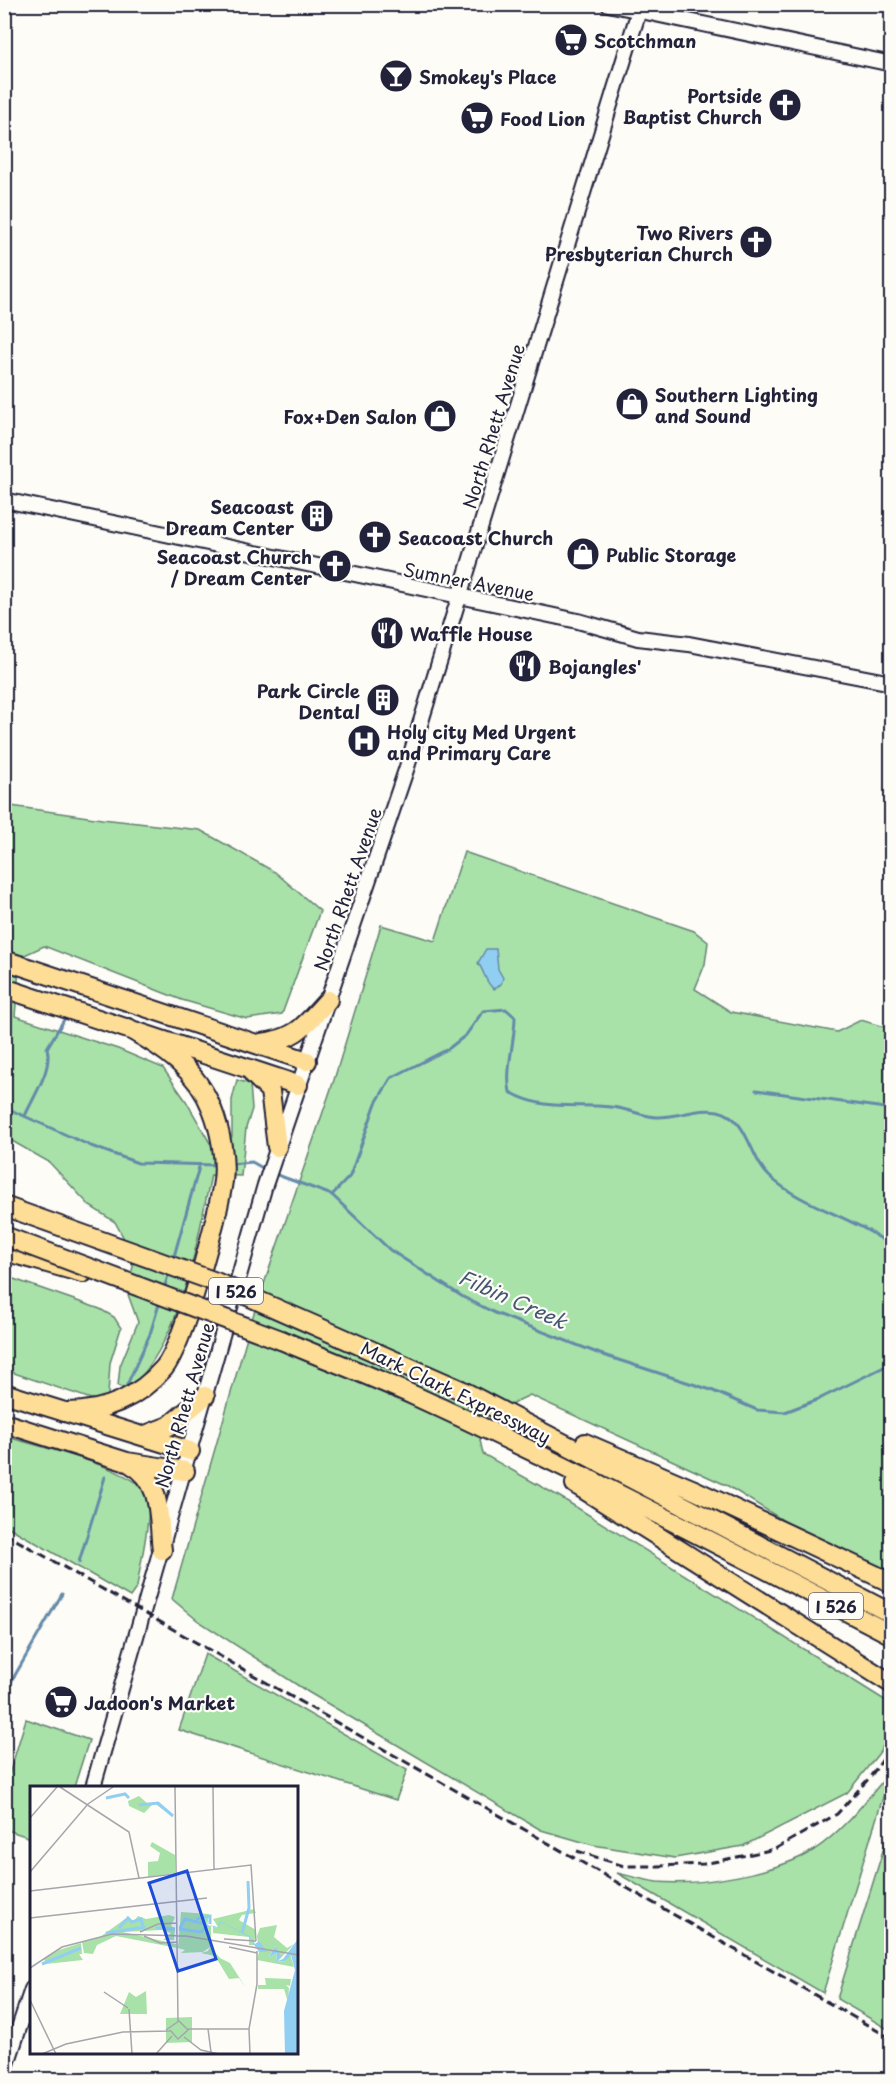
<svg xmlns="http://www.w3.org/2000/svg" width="896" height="2084" font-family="'Playpen Sans',sans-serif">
<rect width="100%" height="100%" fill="#fdfcf7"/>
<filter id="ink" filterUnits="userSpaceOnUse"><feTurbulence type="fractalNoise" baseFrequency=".0167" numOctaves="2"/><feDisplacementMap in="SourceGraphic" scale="12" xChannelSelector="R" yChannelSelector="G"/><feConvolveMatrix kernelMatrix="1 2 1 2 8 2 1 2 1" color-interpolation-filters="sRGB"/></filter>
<g filter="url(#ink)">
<path fill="#a8e2a8" stroke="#658272" stroke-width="1.5" d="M4,805l98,14 98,11 75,42 45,39 -38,103 -35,5 -65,-19 -138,-54 -24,11 -5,59 103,33 45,19 23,33 24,42 22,-6v-37l5,-20 13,4 2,25 -6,19 -5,48 -30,-1c-16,75 -27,158 -81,215l-12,-4 2,-20 18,-44 -12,-33 7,-22 -5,-21 -13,-24 -25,-16 -41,-44 -44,-25z
M464,852l230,79 14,11 -3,22 -10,25 36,23 106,20 24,-12 30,9v543l-107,-51 -56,-35 -198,-91c-24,10 -36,23 -50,45l3,14 77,43 331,207v28l-12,21 -32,40 -104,53 -68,12 -82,-13 -52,-15 -233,-138 -111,-72 -25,-21 81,-283 81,-236 47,-155 54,16z
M5,1276l95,33 14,8 7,11 -11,35 -2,32 -8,7 -95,-32z
M5,1436c26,9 142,34 144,63 2,20 -9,66 -12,88l-7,10 -125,-72z
M205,1654l202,116 -11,30 -217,-70z
M26,1719l63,21 -15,47h-42l-1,51 -27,-9 1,-41z
M891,1771l-68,222 -206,-120c13,3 27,7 40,9 43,4 120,-9 157,-32 30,-20 54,-52 77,-79z
M889,1831l3,27 -1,173 -54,-32z"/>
<path fill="#91cff2" stroke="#658aa9" stroke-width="1.5" d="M486,949h10l2,20 5,9 -2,6 -7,5c-9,-6 -9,-17 -16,-26z"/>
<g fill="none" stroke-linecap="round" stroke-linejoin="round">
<path stroke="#658aa9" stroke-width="3" d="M756,1090l136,19
M4,1107l87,39 47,17 79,2
M25,1116c8,-19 28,-47 22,-68l18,-30
M230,1164l22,-2 14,8
M272,1173l60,22 58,55 73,47 32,16 105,41 111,36 46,20 28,2 34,-13 73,-36
M332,1195l18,-19 26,-73 15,-25 57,-29 18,-14 17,-24 23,-2 9,8c0,23 -10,55 -5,75 36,20 63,11 101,15 15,1 30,9 45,10 21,1 42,-10 62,-6 31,7 31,47 52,66 35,31 86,40 122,70
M173,1260l26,-93
M164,1289l5,-17
M126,1387l24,-53 10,-33
M79,1562l26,-85
M4,1683l7,-1 51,-88"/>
<g stroke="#22223b" stroke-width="18">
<path id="secondary" d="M608,4l284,60
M4,500l574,121 60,17 51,6 203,39
M93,1787l172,-602 142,-418 234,-763
M4,2073l28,-84"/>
</g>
<g stroke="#22223b" stroke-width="22">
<path id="highway" d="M4,960l303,101
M4,988l294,97
M261,1043c36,-4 44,-18 67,-43
M253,1074l17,17 7,56
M4,1251l79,22
M281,1340c45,19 90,36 134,56 162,74 319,157 477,239
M461,1390l431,224
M4,1393l186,58
M64,1412c39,1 74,-14 100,-44 20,-24 54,-153 59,-187 3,-22 -3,-52 -11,-72 -15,-39 -49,-62 -84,-81
M4,1423l123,39 58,9
M143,1436l26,-10 36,-30
M585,1443l107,46 200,94
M131,1464c32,17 27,55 31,86
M575,1484l317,200"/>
</g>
<use href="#secondary" stroke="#fdfcf7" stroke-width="14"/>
<use href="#highway" stroke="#fedd96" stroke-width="18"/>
<path stroke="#22223b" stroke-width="3" stroke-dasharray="9 4.5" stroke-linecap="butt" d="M4,1533l888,506
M577,1851l47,15h34l46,-2 71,-15 62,-35 33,-37 22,-30"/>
<g stroke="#22223b" stroke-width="22" stroke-linecap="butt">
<path id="highway-bridge" d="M4,1206l212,76 245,108
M4,1236l277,104"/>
</g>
<use href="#highway-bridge" stroke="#fedd96" stroke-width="18"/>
</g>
</g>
<defs>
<g id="supermarket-disc" transform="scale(1.725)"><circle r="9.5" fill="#22223b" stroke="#fdfcf7"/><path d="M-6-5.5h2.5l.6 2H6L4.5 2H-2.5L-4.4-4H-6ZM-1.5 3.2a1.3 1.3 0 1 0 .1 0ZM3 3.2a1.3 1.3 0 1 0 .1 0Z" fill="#fff"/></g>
<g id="bar-disc" transform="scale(1.725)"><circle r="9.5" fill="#22223b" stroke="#fdfcf7"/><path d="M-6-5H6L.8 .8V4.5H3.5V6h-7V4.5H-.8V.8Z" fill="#fff"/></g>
<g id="church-disc" transform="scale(1.725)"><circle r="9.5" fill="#22223b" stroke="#fdfcf7"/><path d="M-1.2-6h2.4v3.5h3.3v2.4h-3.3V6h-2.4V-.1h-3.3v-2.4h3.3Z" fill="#fff"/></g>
<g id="shop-disc" transform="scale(1.725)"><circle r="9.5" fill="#22223b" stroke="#fdfcf7"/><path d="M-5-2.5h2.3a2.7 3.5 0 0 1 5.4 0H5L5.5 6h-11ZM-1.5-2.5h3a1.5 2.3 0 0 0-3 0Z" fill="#fff"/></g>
<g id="building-disc" transform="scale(1.725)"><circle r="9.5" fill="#22223b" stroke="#fdfcf7"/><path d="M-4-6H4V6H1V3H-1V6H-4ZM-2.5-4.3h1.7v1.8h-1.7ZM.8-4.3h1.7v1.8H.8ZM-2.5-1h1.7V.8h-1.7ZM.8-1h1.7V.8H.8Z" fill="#fff"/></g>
<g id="restaurant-disc" transform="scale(1.725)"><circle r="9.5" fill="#22223b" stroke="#fdfcf7"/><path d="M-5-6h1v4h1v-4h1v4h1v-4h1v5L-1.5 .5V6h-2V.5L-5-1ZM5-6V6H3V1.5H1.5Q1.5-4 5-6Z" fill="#fff"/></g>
<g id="hospital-disc" transform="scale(1.725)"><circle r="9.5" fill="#22223b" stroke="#fdfcf7"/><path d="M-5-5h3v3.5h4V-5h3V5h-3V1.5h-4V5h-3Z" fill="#fff"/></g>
</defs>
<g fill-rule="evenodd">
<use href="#supermarket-disc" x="571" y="40"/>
<use href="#bar-disc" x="396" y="76"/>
<use href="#church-disc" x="785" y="105"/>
<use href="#supermarket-disc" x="477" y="118"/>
<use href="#church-disc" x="756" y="242"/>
<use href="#shop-disc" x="632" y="404"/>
<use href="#shop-disc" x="440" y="416"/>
<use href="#building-disc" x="317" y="516"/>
<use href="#church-disc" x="375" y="537"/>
<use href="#shop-disc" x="583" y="554"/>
<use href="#church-disc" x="335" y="566"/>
<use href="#restaurant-disc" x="387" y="633"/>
<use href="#restaurant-disc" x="525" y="666"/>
<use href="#building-disc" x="383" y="700"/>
<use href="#hospital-disc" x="364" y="741"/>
<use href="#supermarket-disc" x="61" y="1702"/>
</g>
<g text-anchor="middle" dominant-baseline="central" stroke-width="4.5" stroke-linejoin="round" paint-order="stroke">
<g fill="#fdfcf7" stroke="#646373" stroke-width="1.5">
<rect x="209" y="1278" width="54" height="26" rx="4.5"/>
<rect x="809" y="1593" width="54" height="26" rx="4.5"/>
</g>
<g font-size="16" font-weight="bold" fill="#22223b">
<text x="236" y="1291">I 526</text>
<text x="836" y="1606">I 526</text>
</g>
<g font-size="18" font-weight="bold" fill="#22223b" stroke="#fdfcf7" text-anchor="start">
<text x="594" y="40">Scotchman</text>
<text x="419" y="76">Smokey's Place</text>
<text x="762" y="95" text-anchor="end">Portside<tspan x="762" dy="21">Baptist Church</tspan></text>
<text x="500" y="118">Food Lion</text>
<text x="733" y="232" text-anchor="end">Two Rivers<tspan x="733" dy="21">Presbyterian Church</tspan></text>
<text x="655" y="394">Southern Lighting<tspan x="655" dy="21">and Sound</tspan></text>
<text x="417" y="416" text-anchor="end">Fox+Den Salon</text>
<text x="294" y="506" text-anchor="end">Seacoast<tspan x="294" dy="21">Dream Center</tspan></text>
<text x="398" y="537">Seacoast Church</text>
<text x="606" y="554">Public Storage</text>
<text x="312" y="556" text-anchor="end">Seacoast Church<tspan x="312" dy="21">/ Dream Center</tspan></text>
<text x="410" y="633">Waffle House</text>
<text x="548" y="666">Bojangles'</text>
<text x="360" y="690" text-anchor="end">Park Circle<tspan x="360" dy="21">Dental</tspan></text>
<text x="387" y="731">Holy city Med Urgent<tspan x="387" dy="21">and Primary Care</tspan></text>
<text x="84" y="1702">Jadoon's Market</text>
</g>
<g font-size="18" fill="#22223b" stroke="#fdfcf7">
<text transform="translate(493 426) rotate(-73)">North Rhett Avenue</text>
<text transform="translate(469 581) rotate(11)">Sumner Avenue</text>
<text transform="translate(347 889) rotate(-71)">North Rhett Avenue</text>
<text transform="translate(456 1392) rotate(26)">Mark Clark Expressway</text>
<text transform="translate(184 1405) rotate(-74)">North Rhett Avenue</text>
</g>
<g font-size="20" font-style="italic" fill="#435672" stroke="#fdfcf7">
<text transform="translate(513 1299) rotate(24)">Filbin Creek</text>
</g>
</g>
<g transform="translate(30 1786)">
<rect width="268" height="268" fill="#fdfcf7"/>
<path d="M109,10l8,7h12l14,14 -19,-14 -10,10 -15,-7 -1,-5zM122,56l23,13v18l-27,4v-15l10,-1 2,-8 -10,-7zM224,123l2,4 -14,2 -3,5 17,10 -2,15h-5v-8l-36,-4v-7l4,2 1,-1 -5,-8zM151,126l28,2 -2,12h4v22l9,10 10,5 16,25 -7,-10 -10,1 -14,-23 -14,-3 7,-2 2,-4 -7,5 -22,1 4,-3 -7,-2zM139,129l6,2 -4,9 4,2 -1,12h-11l8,-7 -9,-3 -39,2 53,12 1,4 -61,-12 -19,9 -4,9 -9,-1 -2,-11 18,-5 25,-18 5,-1 3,4 5,-6 8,3zM247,139l-3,12 13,11 7,-4 -16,17 2,-4 -5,-11 -5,9 -12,-11 -1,-8 3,-8zM51,157l1,11h-3l4,6 -37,4 -2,-5 15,-9zM229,166h9l2,5 7,-4 -1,9 9,-1 5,-7 4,13 -37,-7zM235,192l26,1 -1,7 -4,-1 3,3 -1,14 -4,-13h-26v-4h8zM116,205l1,23h-27l9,-22 7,5zM162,231v25l-26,1v-25z" fill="#a8e2a8"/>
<path d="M190,135l29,15 6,8 4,-3 11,14 5,-9 6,10 -3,5 5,-2 15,-20v115h-13l-1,-43 11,-41 -4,-15 -6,6 -9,1 1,-9 -7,4 -2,-5h-9l-10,-15 -28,-15 -3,6 -13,-4 13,3z" fill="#91cff2"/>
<path fill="none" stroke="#91cff2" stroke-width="3" d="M76,12l19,-4 4,4M109,19l19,-2 15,13M166,133l14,-3v8M89,142l9,-10 4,4 9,-3 2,7M126,142l19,1M150,142l5,-9 20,5M149,143l22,3 7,-7M76,147l39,-6M212,147l7,-25 -1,-27M12,178l39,-16"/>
<path fill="none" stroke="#a5a5ac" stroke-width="1.5" d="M30,1l69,45 10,46M145,1l3,234M183,1l1,83M0,32l27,-31M0,86l58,-68 25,-17M0,105l221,-26 5,76M0,132l177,-20M110,146l18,-8 19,-1M114,150l16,7 17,-1M194,153l32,2M199,161l28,6M0,182l32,-21 50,-13 74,2 113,19M74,206l24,16M0,214l26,54M99,223l3,45M158,243h61l1,25M178,243l3,23M219,243l8,-45v-33M136,244l13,-9 9,9 -10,9 -8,-9M154,251l17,13 18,4M12,268l24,-10 57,-12 47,-1M126,268l16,-18"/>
<path fill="#1d4ed8" fill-opacity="0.15" stroke="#1d4ed8" stroke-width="3" d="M157,85l29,88 -38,12 -29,-88z"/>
<rect width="268" height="268" fill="none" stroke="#22223b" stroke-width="3"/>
</g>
<rect width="896" height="2084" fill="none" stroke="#fdfcf7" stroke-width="24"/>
<rect x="12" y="12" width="872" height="2060" fill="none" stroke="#22223b" stroke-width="2" filter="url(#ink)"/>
</svg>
